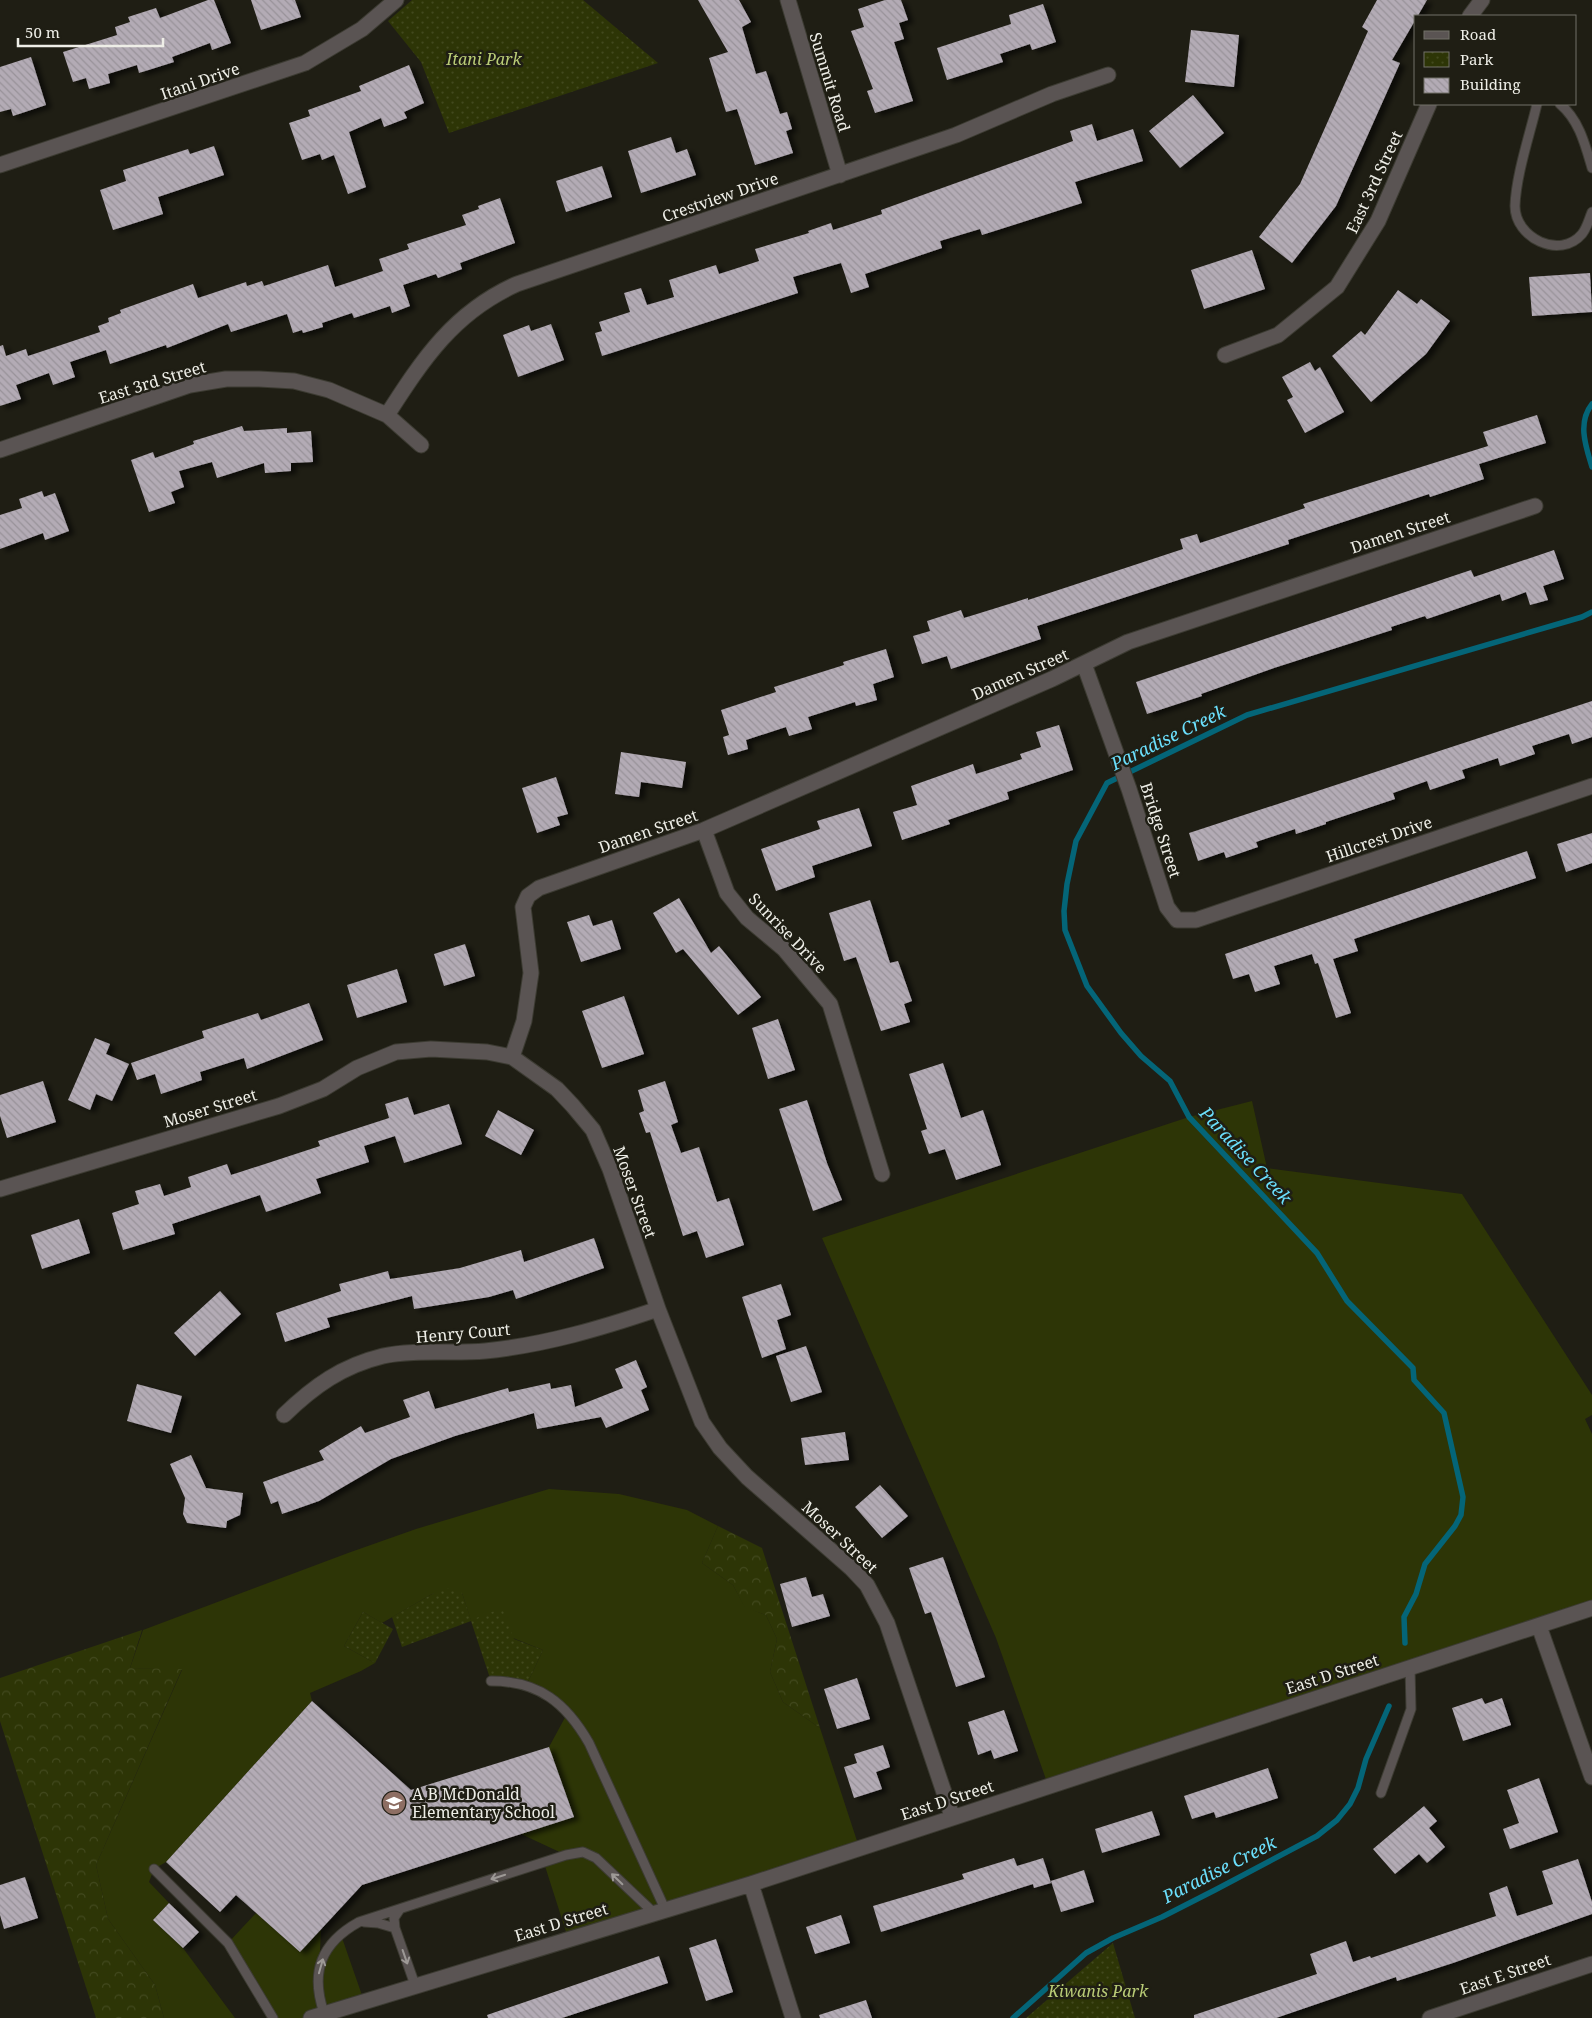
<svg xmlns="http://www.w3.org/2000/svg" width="1592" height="2018" font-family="'Noto Serif',serif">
<defs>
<pattern id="forest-crowns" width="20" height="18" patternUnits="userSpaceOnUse" patternTransform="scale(1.25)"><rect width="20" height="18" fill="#2d3506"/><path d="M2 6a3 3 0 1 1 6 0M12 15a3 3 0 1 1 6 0" fill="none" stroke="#42491e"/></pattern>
<pattern id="park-dots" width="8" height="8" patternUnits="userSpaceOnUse" patternTransform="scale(1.25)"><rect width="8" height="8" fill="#2d3506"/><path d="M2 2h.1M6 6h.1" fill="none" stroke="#42491e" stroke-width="1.8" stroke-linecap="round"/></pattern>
<pattern id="building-back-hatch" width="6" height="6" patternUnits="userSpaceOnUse" patternTransform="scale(1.25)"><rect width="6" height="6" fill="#b3abb5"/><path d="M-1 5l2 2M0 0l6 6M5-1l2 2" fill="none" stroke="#989299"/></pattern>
<filter id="shadow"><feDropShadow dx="5.5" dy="3" stdDeviation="2.5" flood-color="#0009"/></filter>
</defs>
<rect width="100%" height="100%" fill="#1f1e14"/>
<path fill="#2d3506" d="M1252,1101l15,67 195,26 130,201v20l-7,4 7,15v174l-544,177 -52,-147 -174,-400 367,-121z
M549,1489l70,5 68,16 31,16 -16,37 31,22 12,22 21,8 11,24 -7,33 13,30 37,26 39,119 -291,91 -24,-75 22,-8 -45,-21 53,-17 -25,-70 19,-35 -42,-26 17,-36 -72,-29 -9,-28h-28l-52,30 -19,-11 -19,34 31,17 -14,8 -51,22 2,8 -146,161 -12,7 -5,13 20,21 -16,17 30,28 52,70h-71l-9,-33 -47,-66 -12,-54 86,-195 -52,-2 13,-38 205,-77 68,-24z
M256,1913l44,39 21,-22 -2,42 21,-40 24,69 -53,17h-38l-45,-75z"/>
<path fill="url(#forest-crowns)" d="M718,1526l44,22 58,180 -37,-26 -13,-30 7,-33 -11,-24 -21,-7 -12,-23 -31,-22z
M142,1630l-12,38 52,1 -86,196 12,54 47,66 9,33h-68l-96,-297v-43z"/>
<path fill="url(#park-dots)" d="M412,0h171l75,63 -209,70 -28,-71 -33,-41z
M450,1588l12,5 9,27 31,-12 12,31 29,11 -17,36 -35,-5 -20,-60 -69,26 -10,-30 42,-24z
M363,1612l30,17 -18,34 -31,-17z
M1113,1943l22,75h-109z"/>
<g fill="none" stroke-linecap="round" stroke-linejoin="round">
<path stroke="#046578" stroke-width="5.5" d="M1592,404c-15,19 -6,43 0,63
M1405,1643l-1,-26 12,-23 9,-30 30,-38 6,-11 2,-18 -19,-84 -30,-33 -1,-12 -66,-67 -30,-48 -128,-136 -19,-36 -29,-25 -20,-23 -34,-47 -22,-56 -1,-19 3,-27 9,-43 31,-58 140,-68 335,-98 10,-5
M1013,2018l73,-65 27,-15 49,-21 53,-27 102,-54 20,-16 13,-16 8,-16 8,-29 23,-53"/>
</g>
<path fill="url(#building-back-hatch)" filter="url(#shadow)" d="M208,0h6l17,43 -19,7 -2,-7 -38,14 2,5 -35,11 -2,-8 -29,9 2,9 -21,6 -3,-11 -13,4 -10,-30 54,-17 -2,-8 15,-5 -2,-5 28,-9 4,10z
M251,0h44l6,17 -40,13z
M698,0h41l12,22 -9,5 14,47 10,-3 14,43 7,-2 5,17 -6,2 7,22 -38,12 -18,-56 -11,3 -17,-54 19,-6z
M885,0h16l7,20 -9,3 5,16 -10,3 19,59 -38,12 -8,-22 6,-2 -22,-58 13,-4 -6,-18z
M1377,0h50l-35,60 8,3 -64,143 -44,57 -33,-26 41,-53 68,-153 -6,-4z
M1043,4l13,38 -24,8 -2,-6 -30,10 3,8 -56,18 -10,-32 74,-24 -2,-9z
M1191,30l48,5 -5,52 -49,-5z
M31,57l15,48 -33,11 -2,-7 -11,3v-45z
M409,65l15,38 -20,9 3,6 -23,9 -3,-9 -32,14 17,55 -18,7 -14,-39 -12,5 -2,-6 -18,6 -13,-37 21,-7 -2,-6 53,-19 -2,-5z
M1193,95l31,38 -44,35 -31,-37z
M1092,124l5,17 36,-12 10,32 -68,21 7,21 -100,32 -2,-6 -40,12 2,7 -77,26 4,13 -18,6 -10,-30 -48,14 5,16 -196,63 -7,-23 7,-2 -3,-9 31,-10 -6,-19 17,-5 6,17 27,-8 -5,-17 47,-15 3,9 40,-13 -4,-12 54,-16 -1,-2 23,-8 2,7 49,-16 -1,-4 192,-69 -3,-10z
M671,137l5,16 11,-4 9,26 -55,18 -13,-42z
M214,146l10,29 -66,22 5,17 -50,16 -13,-40 26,-9 -3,-11 65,-21 2,5z
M602,166l10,31 -46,15 -10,-31z
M500,198l15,45 -55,20 2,6 -24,9 -2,-4 -33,11 7,21 -18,7 -2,-7 -36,12 -2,-5 -30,10 1,4 -20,6 -1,-3 -9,3 -6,-19 -56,18 -3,-8 -61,24 -1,-3 -56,19 -4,-14 -36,12 5,15 -22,8 -4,-12 -33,12 5,14 -21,7v-60l3,-1 3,11 20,-7 2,7 72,-24 -2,-6 11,-4 -1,-4 13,-5 -1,-3 73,-26 5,14 48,-16 1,4 15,-5 2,5 64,-21 7,22 48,-16 -4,-12 30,-10 -2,-5 59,-19 -4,-10 17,-6 -1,-3z
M1252,250l13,39 -61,20 -13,-39z
M1590,273l2,39 -60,4 -3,-39z
M1398,290l19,14 4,-5 29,22 -24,33 -55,48 -39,-46 29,-25 4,4z
M551,324l13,36 -46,17 -15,-42 26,-10 2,6z
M1310,362l5,9 5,-4 24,45 -39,21 -18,-33 6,-3 -11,-20z
M1537,415l9,28 -67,21 5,15 -54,18 -1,-3 -141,46 1,4 -252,82 4,13 -90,30 -4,-13 -25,8 -9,-28 17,-5 -3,-10 34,-11 3,8 64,-20v2l155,-51 -3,-10 17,-5 3,9 105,-35 -2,-4 185,-58 -5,-14z
M242,426l2,5 43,-3v5l24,-2 2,31 -22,1v8l-26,2 -1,-10 -47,15 -5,-16 -33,9 5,16 -13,5 4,11 -26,9 -18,-52 22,-8 2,6 39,-14 -1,-3z
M42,491l2,6 11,-4 14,38 -24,9 -2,-7 -43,16v-34l22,-7 -3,-9z
M1554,550l10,29 -21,7 5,14 -18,5 -4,-13 -24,9 -2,-7 -73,25 -2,-3 -34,11 1,3 -118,38 -73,26 1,2 -55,18 -11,-32 335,-112 3,7z
M886,649l8,28 -21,7 4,16 -21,6 -1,-4 -47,15 4,12 -23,7 -3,-9 -40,13 2,9 -20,6 -5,-18 6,-2 -8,-25 55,-18 -2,-5 70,-22 -1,-3z
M1592,701v36l-20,7 -3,-10 -37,12 3,8 -35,12 -2,-8 -36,12 3,8 -35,12 -3,-9 -34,12 2,6 -69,23v2l-30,10 -1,-5 -39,13 2,5 -32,11 -2,-6 -26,9 -9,-28z
M1059,725l14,45 -66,22 2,7 -61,21 2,4 -48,16 -9,-28 24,-7 -6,-19 62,-22 3,10 46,-15 -2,-5 21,-7 -5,-15z
M621,752l65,10 -4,26 -41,-6 -2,15 -24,-3z
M556,777l12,37 -11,3 3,8 -23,8 -15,-45z
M859,808l13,38 -60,20 3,11 -39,14 -15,-42 59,-20 -3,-8z
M1592,833v30l-26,9 -9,-28z
M1527,851l9,27 -182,61 4,12 -25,8 18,54 -15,5 -18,-55 -3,1 -3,-10 -38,12 6,18 -25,8 -6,-18 -16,5 -8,-25z
M679,898l32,55 8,-7 42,51 -23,18 -55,-66 -7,4 -23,-40z
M870,900l20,63 8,-2 14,40 -8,3 6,18 -29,9 -25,-74 -12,4 -15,-48z
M589,915l4,11 19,-6 9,29 -40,13 -14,-40z
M465,944l10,32 -31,10 -10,-32z
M397,969l10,33 -50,16 -10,-33z
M624,996l20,58 -42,14 -20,-57z
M309,1003l14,37 -76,29 -3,-11 -44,14 2,8 -41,14 -6,-20 -18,6 -6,-17 73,-25 -2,-7 56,-18 3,7z
M778,1019l17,51 -27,9 -16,-51z
M95,1038l15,6 -4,10 23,10 -17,37 -16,-7 -6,16 -22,-10z
M943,1063l18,55 22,-8 18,55 -45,15 -11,-31 -16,5 -8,-23 6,-2 -18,-55z
M43,1081l13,41 -49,16 -7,-22v-21z
M665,1081l13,41 -7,3 10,28 18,-6 18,55 12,-4 15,47 -38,13 -9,-27 -14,5 -33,-104 -4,1 -7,-20 5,-2 -6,-21z
M408,1097l6,18 35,-11 13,40 -58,19 -9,-27 -31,10 5,16 -53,17 5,14 -55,19 -6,-17 -88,29 3,10 -52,16 -11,-37 27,-9 -4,-13 25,-7 4,12 27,-9 -3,-10 39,-13 4,11 89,-29 -2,-5 71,-23 -4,-14z
M807,1100l20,63 15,37 -29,11 -34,-102z
M498,1110l36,20 -13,25 -36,-19z
M79,1219l11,34 -48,16 -11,-34z
M594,1238l10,30 -88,31 -3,-9 -24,7 -75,12 -2,-13 -85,22 3,9 -45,15 -9,-29 65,-22 -2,-7 49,-13 2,8 70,-11 61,-18 3,12z
M781,1284l10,31 -14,5 9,29 -24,9 -20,-61z
M220,1291l21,23 -46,42 -21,-23z
M806,1346l16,46 -31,10 -15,-46z
M636,1360l11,27 -6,3 8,20 -43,18 -5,-11 -64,12 -3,-16 -79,23 -64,23 -72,42 -37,13 -4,-13 -7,3 -8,-22 61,-22 -5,-9 42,-25 4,7 45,-16 -7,-17 26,-9 6,18 73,-21 1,4 41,-9 1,6 20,-4 4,22 48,-19 -8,-19z
M137,1384l45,12 -11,37 -44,-12z
M845,1432l4,28 -44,5 -4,-27z
M191,1455l15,33 37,5 -3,22 -13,6 -1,7 -39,-5 -4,-9 2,-16 -15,-34z
M880,1485l28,31 -26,22 -27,-31z
M943,1557l42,120 -29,10 -25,-75 -6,2 -16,-46z
M806,1577l6,20 11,-3 7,22 -38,11 -12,-43z
M857,1678l13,41 -33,10 -13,-40z
M1482,1698l3,6 17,-6 9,27 -48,16 -11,-33z
M312,1701l99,89 138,-43 25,70 -212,68 -62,67 -64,-57 -16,17 -54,-50z
M1004,1710l14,41 -24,8 -3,-9 -13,5 -10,-33z
M883,1745l7,22 -14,5 6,17 -28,9 -10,-31 13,-4 -3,-9z
M1268,1768l10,30 -62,20 -2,-6 -22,7 -8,-23z
M1539,1778l19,54 -48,17 -7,-20 16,-6 -12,-33z
M1424,1806l13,15 -8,7 16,19 -18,16 -8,-9 -24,20 -22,-25z
M1152,1811l8,24 -58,18 -7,-24z
M1014,1858l3,8 26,-8 8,25 -17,5 -1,-4 -152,48 -8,-26 91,-27 -2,-5z
M1578,1859l14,43v12l-139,49 -56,18 -1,-4 -120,41h-82v-3l123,-41 -7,-20 36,-13 7,21 17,-6 1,2 125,-42 -7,-23 18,-7 10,30 36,-12 -11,-33z
M1084,1870l10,32 -33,10 -10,-31z
M25,1877l13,41 -34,11 -4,-14v-30z
M169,1903l30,29 -16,16 -30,-28z
M841,1915l9,28 -35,11 -9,-27z
M716,1939l17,53 -27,9 -17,-53z
M659,1956l9,27 -106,35h-74l-1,-3z
M866,2000l6,18h-52l-1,-3z"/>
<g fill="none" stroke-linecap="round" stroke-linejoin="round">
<g stroke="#3c3b32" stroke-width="11">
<path id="lane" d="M1537,104c-7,30 -21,71 -22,102 0,32 45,54 67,28 5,-6 7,-15 10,-22
M1560,104c19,16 25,40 32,64
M491,1681c48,0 75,22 98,62l76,166
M1381,1793l30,-84 -1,-42
M154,1869l74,74 45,75
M400,1909l-6,9 1,10 20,57
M364,1922l14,1 17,5
M324,2013c-14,-41 -3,-70 35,-91l207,-67 17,-3 13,6 57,54"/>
</g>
<g stroke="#3c3b32" stroke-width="17">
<path id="street" d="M788,0l52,175
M1470,16l12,-16
M0,165l305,-102 57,-34 34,-29
M1225,355l53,-20 59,-48 41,-66 51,-117
M387,415c36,-56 67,-103 130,-131l439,-149 96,-41 56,-19
M0,450l190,-65 36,-6h33l35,2 35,9 58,25 34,30
M1084,664l45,125 38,118 10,13h19l396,-134
M704,830l23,63 20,25 37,31 46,55 52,170
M512,1057l12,-36 7,-48 -8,-66 5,-11 11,-8 165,-58 348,-151 76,-37 407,-136
M0,1189l279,-83 44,-17 34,-21 39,-16 35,-3 56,3 25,5 45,32 16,17 20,24 17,39 48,140 44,113 18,26 27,29 104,91 16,17 20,38 65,193
M284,1415c30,-29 58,-49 99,-59 31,-7 71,-2 102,-5 60,-6 117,-23 173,-42
M1539,1626l53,151
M751,1884l42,134
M311,2018l440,-134 841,-276
M1430,2018l162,-54"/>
</g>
<use href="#lane" stroke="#5a5453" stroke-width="9"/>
<use href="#street" stroke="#5a5453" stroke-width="15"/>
</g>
<defs><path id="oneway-shaft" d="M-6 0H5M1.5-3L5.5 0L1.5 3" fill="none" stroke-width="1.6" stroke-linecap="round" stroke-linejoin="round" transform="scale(1.25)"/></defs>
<g stroke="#9d9996">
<use href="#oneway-shaft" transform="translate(498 1877) rotate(162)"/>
<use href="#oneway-shaft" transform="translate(617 1879) rotate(-136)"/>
<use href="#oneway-shaft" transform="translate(405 1957) rotate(71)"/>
<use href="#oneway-shaft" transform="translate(321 1966) rotate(-74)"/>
</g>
<defs>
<g id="school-disc" transform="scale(1.25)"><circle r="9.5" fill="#8d6e63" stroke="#1f1e14"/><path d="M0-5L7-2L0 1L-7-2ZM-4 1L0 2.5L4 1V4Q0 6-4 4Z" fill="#fff"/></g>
</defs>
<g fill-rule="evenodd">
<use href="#school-disc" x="394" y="1803"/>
</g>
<g text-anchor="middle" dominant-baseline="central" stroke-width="5" stroke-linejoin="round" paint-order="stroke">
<g font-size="16" font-style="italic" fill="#bacd77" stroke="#1f1e14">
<text x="484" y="59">Itani Park</text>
<text x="1098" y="1991">Kiwanis Park</text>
</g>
<g font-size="16" fill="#eeeee7" stroke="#1f1e14">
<text transform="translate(200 81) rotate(-19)">Itani Drive</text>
<text transform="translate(830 82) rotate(73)">Summit Road</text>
<text transform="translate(1374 182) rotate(-65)">East 3rd Street</text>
<text transform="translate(720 197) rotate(-19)">Crestview Drive</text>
<text transform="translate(152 382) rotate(-17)">East 3rd Street</text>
<text transform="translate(1400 532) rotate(-18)">Damen Street</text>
<text transform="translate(1020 674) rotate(-24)">Damen Street</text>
<text transform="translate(1161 830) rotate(72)">Bridge Street</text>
<text transform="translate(648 831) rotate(-19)">Damen Street</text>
<text transform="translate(1379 839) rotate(-19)">Hillcrest Drive</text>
<text transform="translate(788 933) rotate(46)">Sunrise Drive</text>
<text transform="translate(210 1108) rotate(-17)">Moser Street</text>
<text transform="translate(635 1192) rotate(70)">Moser Street</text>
<text transform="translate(463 1333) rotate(-5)">Henry Court</text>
<text transform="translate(840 1537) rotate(43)">Moser Street</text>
<text transform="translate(1332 1674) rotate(-18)">East D Street</text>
<text transform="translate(947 1800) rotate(-18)">East D Street</text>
<text transform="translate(561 1922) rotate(-17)">East D Street</text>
<text transform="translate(1505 1974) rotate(-19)">East E Street</text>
</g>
<g font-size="16" fill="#eeeee7" stroke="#1f1e14" text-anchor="start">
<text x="412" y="1794">A B McDonald<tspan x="412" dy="18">Elementary School</tspan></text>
</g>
<g font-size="18" font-style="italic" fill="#6bdffc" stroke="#1f1e14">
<text transform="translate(1168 737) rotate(-26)">Paradise Creek</text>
<text transform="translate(1246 1155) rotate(47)">Paradise Creek</text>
<text transform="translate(1219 1869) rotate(-27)">Paradise Creek</text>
</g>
</g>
<rect x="1414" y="15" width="162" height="90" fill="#1f1e14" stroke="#727168"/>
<rect x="1424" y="31" width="25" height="8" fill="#5a5453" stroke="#727168"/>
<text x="1460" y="40" font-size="15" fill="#eeeee7">Road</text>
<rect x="1424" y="52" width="25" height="15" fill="url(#park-dots)" stroke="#727168"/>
<text x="1460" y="65" font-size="15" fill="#eeeee7">Park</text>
<rect x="1424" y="78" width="25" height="15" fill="url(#building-back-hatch)" stroke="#727168"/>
<text x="1460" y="90" font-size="15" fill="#eeeee7">Building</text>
<path d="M18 38v8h145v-8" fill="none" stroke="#eeeee7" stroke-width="2.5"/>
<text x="25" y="38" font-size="15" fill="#eeeee7" stroke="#1f1e14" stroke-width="4" paint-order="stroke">50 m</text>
</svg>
